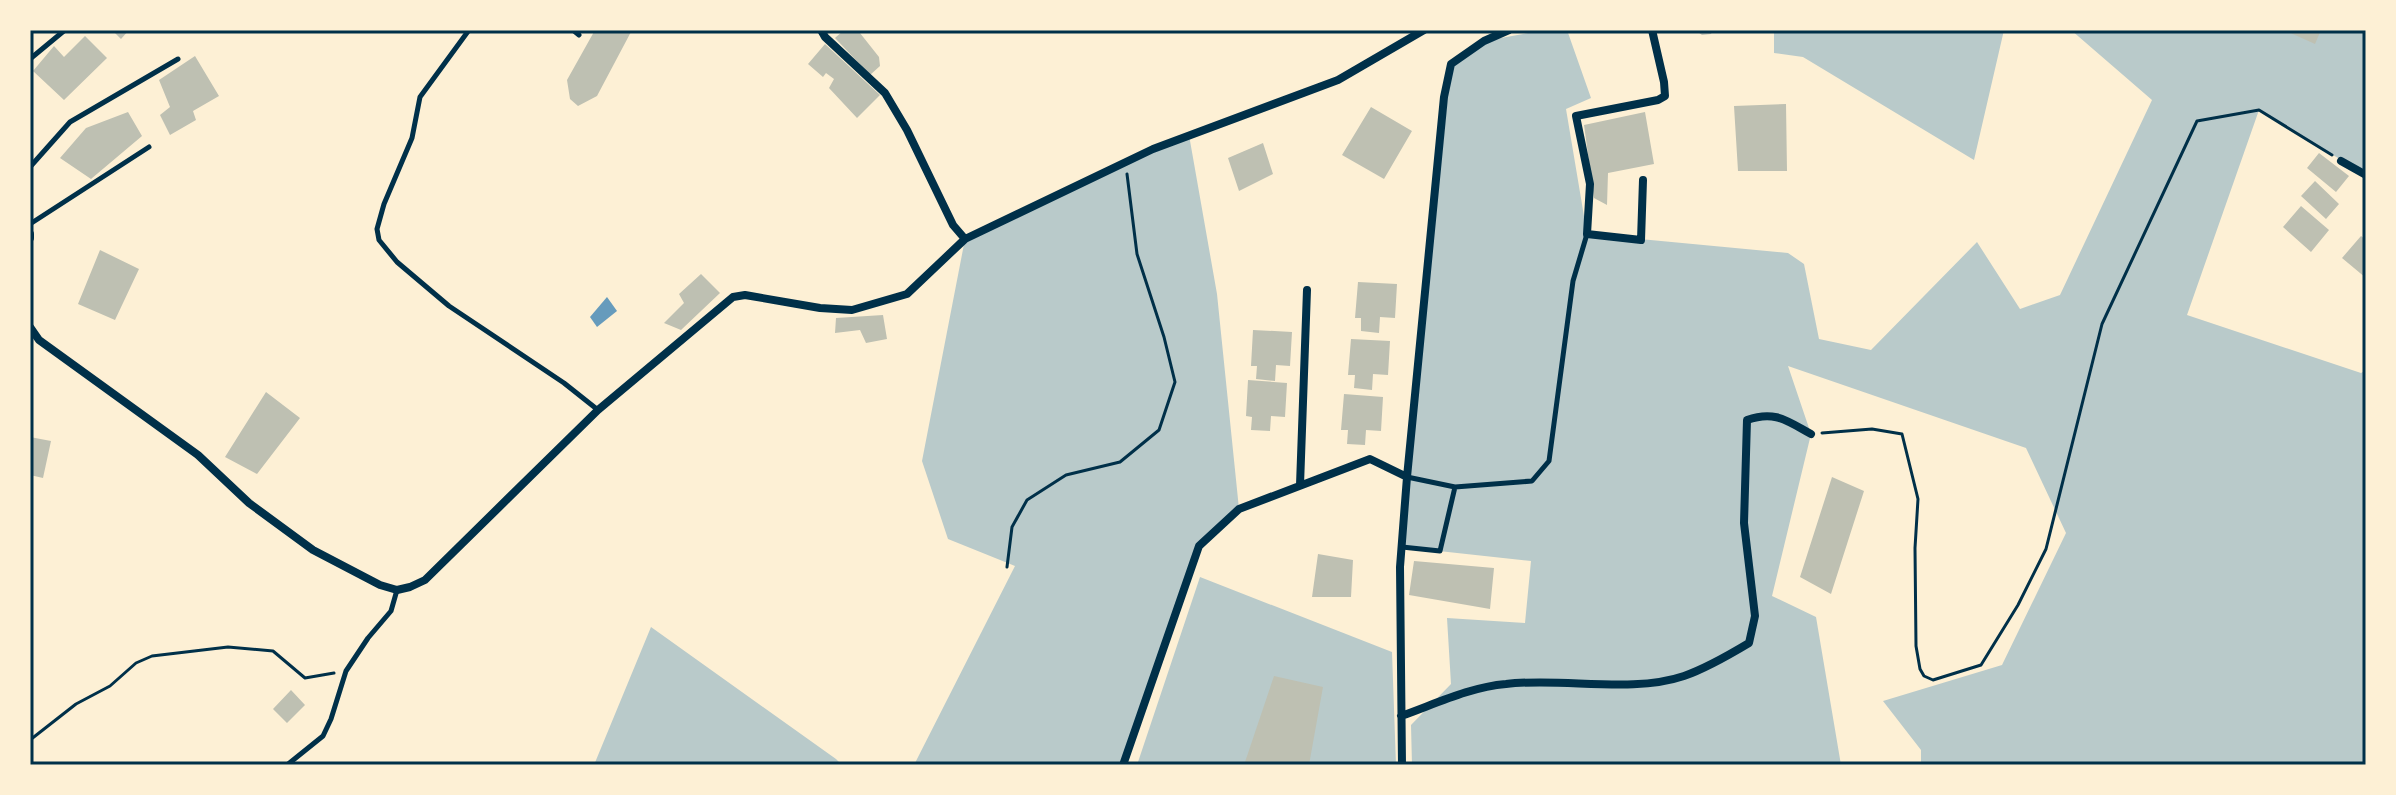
<svg xmlns="http://www.w3.org/2000/svg" width="2396" height="795" font-family="'PT Sans Narrow',sans-serif">
<rect width="100%" height="100%" fill="#fdf0d5"/>
<path fill="#b9caca" d="M1545,30h22l24,68 -25,11 21,125 201,19 16,11 15,75 52,11 106,-108 43,67 40,-14 92,-195 -81,-70h295v145l-107,-65 -72,205 174,58 5,-3v395h-445v-15l-38,-49 119,-36 64,-132 -40,-85 -238,-82 23,68 -39,162 44,21 25,148h-429l-1,-40 40,-41 -4,-66 78,5 6,-62 -129,-14 49,-483 33,-23z
M1774,30h230l-30,130 -171,-103 -29,-4z
M1189,135l28,159 22,215 -40,38 -76,218h-209l101,-199 -67,-27 -26,-78 43,-222z
M1200,577l192,75 4,113h-259z
M651,627l185,132 6,6h-248z"/>
<path fill="#669bbc" d="M607,297l10,14 -20,16 -7,-10z"/>
<path fill="#bec0b2" d="M112,30h17l-8,9z
M595,30h37l-35,66 -19,10 -8,-7 -3,-19z
M844,30h20l-4,3 19,24 1,9 -10,9 -35,-37z
M1695,30h18l-2,4 -9,1z
M2284,30h37l-6,14z
M85,36l22,22 -43,42 -31,-29 21,-25 10,11z
M825,44l55,51 -23,23 -28,-30 5,-9 -8,-6 -3,4 -15,-13z
M195,56l24,40 -26,15 3,9 -26,15 -10,-20 10,-8 -11,-27z
M1786,104l1,67h-49l-4,-65z
M1371,107l41,24 -28,48 -42,-24z
M128,112l14,24 -51,43 -31,-21 26,-30z
M1645,112l9,52 -46,9 -1,32 -13,-7 -10,-73z
M1263,143l10,31 -34,17 -11,-33z
M2319,153l30,23 -13,16 -29,-24z
M2315,181l24,23 -13,15 -25,-23z
M2301,206l28,24 -18,22 -28,-25z
M2361,236l5,4v38l-24,-20z
M100,250l39,19 -24,51 -37,-16z
M701,274l19,19 -39,37 -17,-7 20,-20 -5,-9z
M1358,282l39,2 -2,34 -15,-1 -1,16 -18,-2v-13h-6z
M883,315l4,24 -21,4 -6,-13 -25,3 1,-15z
M1253,330l39,2 -2,34 -14,-1 -1,16 -19,-2 1,-13h-6z
M1351,339l39,2 -2,34 -15,-1 -1,16 -18,-2 1,-13h-7z
M1248,380l39,3 -2,34 -14,-1 -1,15 -19,-1 1,-13 -6,-1z
M266,392l34,26 -43,56 -32,-17z
M1344,394l39,3 -2,34 -15,-1 -1,15 -18,-1 1,-14h-7z
M30,437l21,4 -8,37 -13,-3z
M1832,477l32,14 -33,103 -31,-17z
M1318,554l35,6 -2,37h-39z
M1414,561l80,7 -4,41 -81,-14z
M1274,676l49,11 -14,78h-65z
M291,690l14,15 -18,18 -14,-14z"/>
<g fill="none" stroke-linecap="round" stroke-linejoin="round">
<path stroke="#003049" stroke-width="3" d="M1822,433l50,-4 30,5 16,65 -3,49 1,98 4,23 4,7 9,4 48,-15 37,-60 28,-56 56,-225 95,-203 62,-11 73,45
M1007,567l5,-40 15,-27 39,-25 54,-13 39,-32 16,-48 -11,-45 -27,-83 -10,-80
M30,740l46,-36 34,-18 26,-23 16,-7 76,-9 45,4 32,27 29,-5"/>
<path stroke="#003049" stroke-width="5" d="M469,30l-49,67 -8,41 -28,66 -7,25 2,11 18,22 52,44 115,77 34,27
M573,30l6,5
M30,59l35,-29
M30,167l40,-45 108,-63
M30,224l119,-77
M1407,477l48,10 77,-6 17,-20 24,-180 14,-47
M1402,547l38,4 15,-64
M287,765l36,-29 8,-17 15,-48 22,-33 23,-27 6,-21"/>
<path stroke="#003049" stroke-width="8" d="M821,30l4,7 60,56 22,37 46,95 12,14
M2341,161l25,14
M1643,180l-2,60 -54,-6 3,-50 -14,-68 82,-16 7,-4 -1,-14 -12,-52
M30,234v4
M30,327l9,13 159,115 51,48 64,47 67,35 17,5 13,-3 15,-7 173,-170 135,-113 12,-2 75,13 32,2 55,-16 58,-55 188,-90 185,-69 86,-50
M1300,485l7,-195
M1401,716c34,-12 69,-29 105,-32 56,-7 125,10 178,-8 23,-8 45,-21 65,-33l6,-27 -11,-93 3,-103c28,-10 40,1 64,14
M1123,765l76,-219 40,-37 131,-50 37,18
M1402,765l-2,-198 7,-90 37,-380 7,-33 33,-23 25,-11"/>
</g>
<rect width="2396" height="795" fill="none" stroke="#fdf0d5" stroke-width="64"/>
<rect x="32" y="32" width="2332" height="731" fill="none" stroke="#003049" stroke-width="3"/>
</svg>
